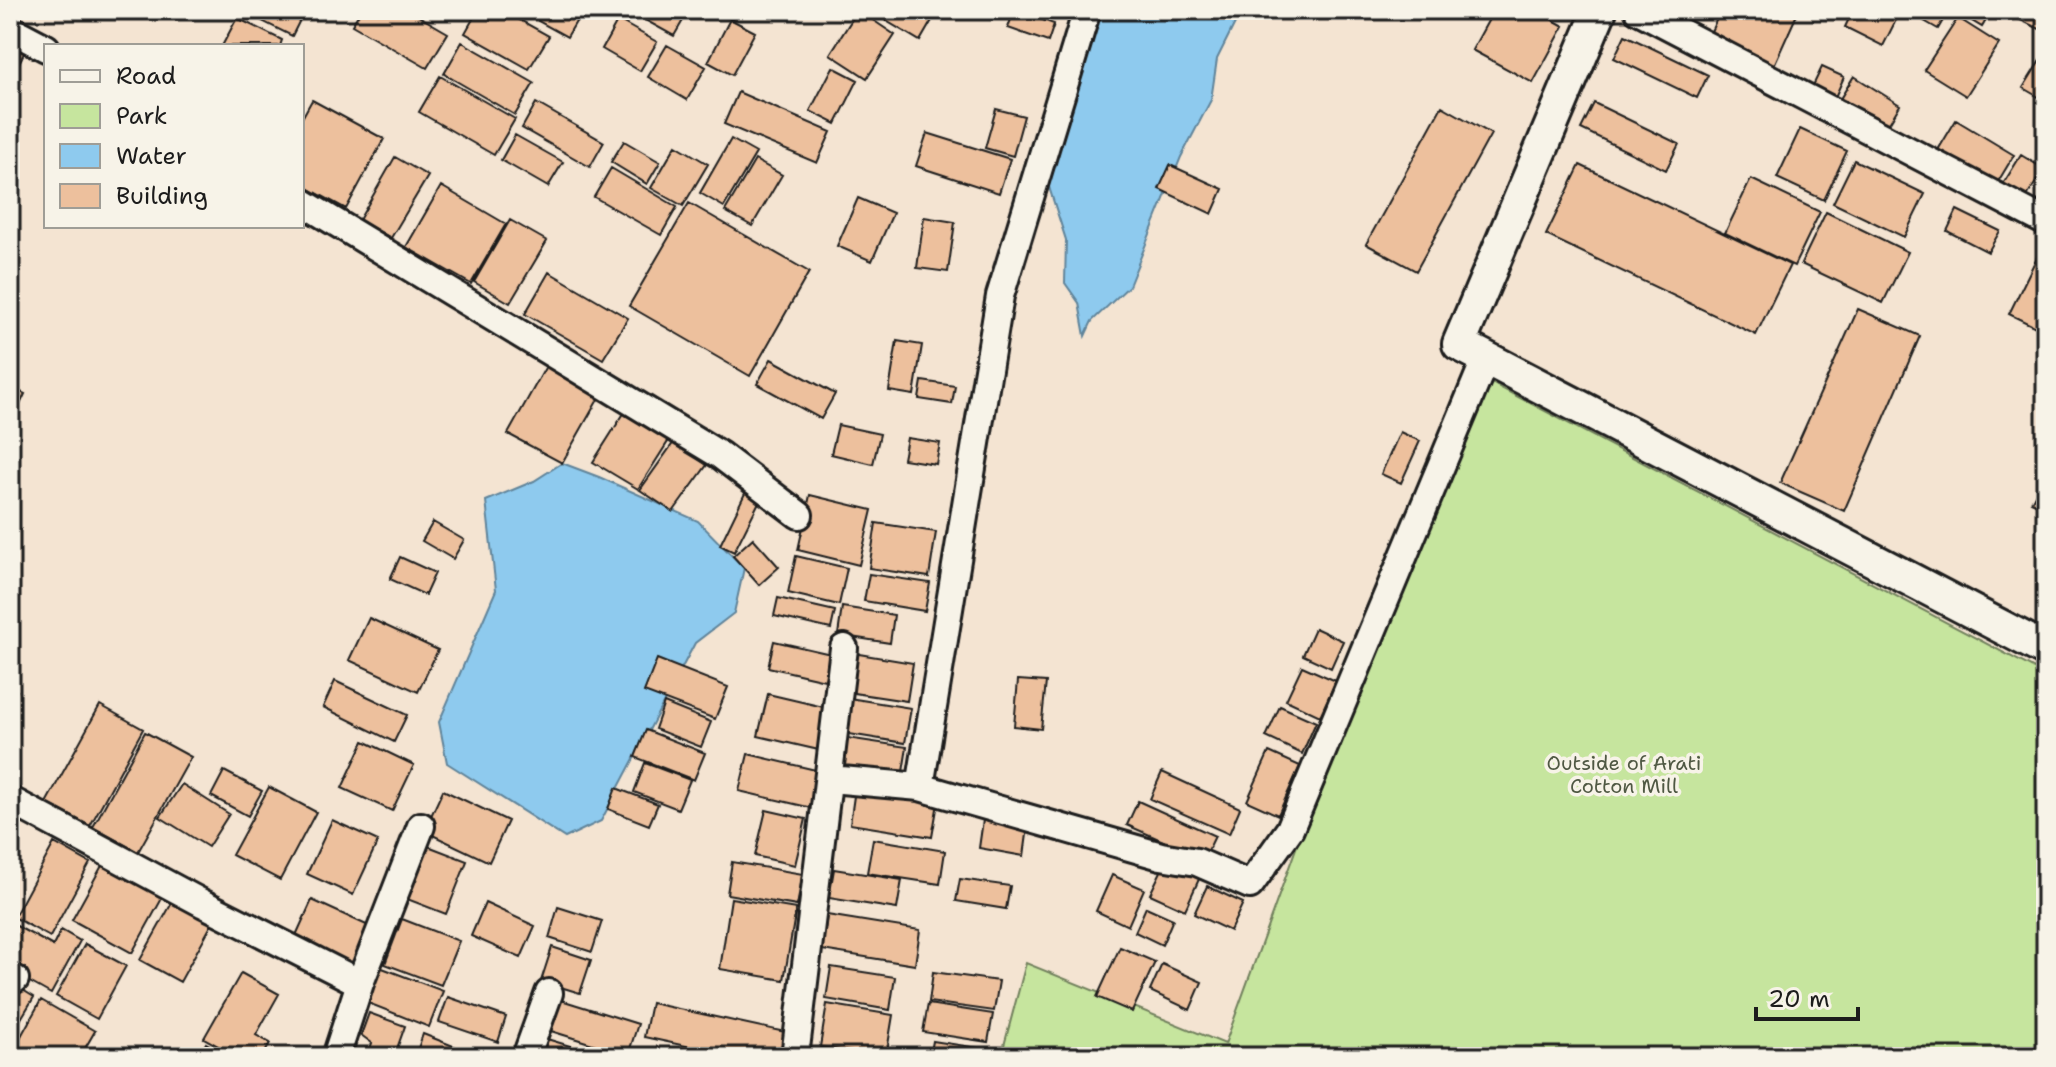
<svg xmlns="http://www.w3.org/2000/svg" width="2056" height="1067" font-family="'Shantell Sans',sans-serif">
<rect width="100%" height="100%" fill="#f4e4d2"/>
<filter id="ink" filterUnits="userSpaceOnUse"><feTurbulence type="fractalNoise" baseFrequency=".0125" numOctaves="2"/><feDisplacementMap in="SourceGraphic" scale="16" xChannelSelector="R" yChannelSelector="G"/><feConvolveMatrix kernelMatrix="1 2 1 2 8 2 1 2 1" color-interpolation-filters="sRGB"/></filter>
<g filter="url(#ink)">
<path fill="#c6e59e" stroke="#71805d" stroke-width="2" d="M1469,371l577,304v382h-1045l25,-94 199,81z"/>
<path fill="#8ecaee" stroke="#60849a" stroke-width="2" d="M1095,10h150l-6,5 -22,44 -6,41 -30,57 -52,129 -37,35 -7,15 -6,-33 -14,-20 1,-43 -18,-56z
M562,463l37,14 99,44 46,47 -10,45 -39,30 -94,178 -36,17 -118,-75 -8,-41 57,-132 -10,-89 48,-20z"/>
<path fill="#edc09d" stroke="#1c1c1c" stroke-width="2" d="M245,10h60l-13,26 -48,-24z
M361,10h47l40,23 -21,35 -75,-43z
M478,10h24l47,26 -20,33 -64,-36z
M521,10h19l-6,9z
M545,10h38l-16,27 -29,-16z
M627,10h62l-15,26z
M858,10l37,25 -28,43 -37,-24z
M868,10h70l-18,31z
M1014,10l40,14 -6,18 -40,-14z
M1494,10h41l29,16 -31,57 -61,-33z
M1721,10h78l-28,62 -65,-30z
M1853,10h48l-18,36 -38,-19z
M1905,10h44l-11,19z
M1959,10h33l-10,17 -25,-15z
M2020,10h26v22l-30,-14z
M237,18l45,22 -2,6h-58z
M1958,18l41,26 -33,52 -42,-26z
M730,19l25,13 -23,43 -24,-13z
M618,20l39,22 -17,29 -38,-22z
M1625,35l83,40 -11,23 -83,-40z
M10,39l17,8 -17,34z
M462,42l72,41 -19,32 -71,-41z
M667,45l39,22 -19,33 -39,-23z
M2046,51v41l-4,7 -19,-11z
M833,67l25,13 -22,44 -26,-13z
M1822,67l22,10 -12,27 -23,-10z
M440,76l75,43 -21,36 -75,-43z
M1854,76l46,29 -13,22 -47,-28z
M738,92l93,40 -14,31 -93,-39z
M312,100l72,39 -38,70 -44,-24v-67z
M536,103l68,39 -14,25 -68,-39z
M1594,103l85,41 -13,26 -85,-41z
M1442,106l49,28 -75,137 -50,-27z
M996,109l28,7 -11,40 -28,-8z
M1956,120l58,35 -18,30 -58,-35z
M1800,129l47,22 -23,49 -47,-22z
M927,133l83,26 -11,34 -83,-27z
M515,135l48,27 -15,25 -47,-27z
M731,139l25,14 -32,54 -24,-14z
M624,141l36,21 -13,22 -36,-22z
M676,145l32,19 -25,42 -32,-18z
M2021,155l23,14 -21,34 -23,-14z
M395,157l33,19 -37,62 -32,-18z
M755,160l27,15 -30,51 -27,-15z
M1854,160l71,34 -21,43 -71,-34z
M1170,165l53,24 -11,25 -53,-25z
M1580,165l210,100 -34,70 -210,-100z
M611,168l66,39 -16,28 -67,-38z
M1751,179l69,33 -26,54 -69,-33z
M441,186l65,38 -35,60 -65,-37z
M858,198l35,15 -21,48 -35,-15z
M689,203l120,69 -59,104 -121,-70z
M1957,210l43,21 -12,21 -41,-21z
M1826,212l82,40 -25,51 -82,-39z
M924,217l31,5 -7,50 -31,-4z
M510,220l37,21 -37,62 -36,-21z
M2041,249l5,3v80l-37,-18z
M549,272l79,46 -25,41 -78,-45z
M1858,309l62,27 -76,175 -64,-28z
M897,341l25,4 -8,50 -25,-4z
M771,359l64,35 -14,25 -64,-35z
M546,366l54,30 -38,67 -54,-29z
M922,381l33,5 -3,18 -33,-5z
M10,387l15,7 -15,32z
M626,410l45,27 -33,52 -45,-27z
M838,425l42,9 -7,30 -42,-10z
M1400,432l20,9 -19,42 -20,-9z
M907,438l33,5 -4,21 -33,-5z
M674,442l33,23 -34,47 -33,-22z
M2046,473v36l-15,-7z
M748,487l15,7 -29,58 -14,-7z
M810,495l62,15 -13,55 -61,-15z
M433,522l31,18 -11,19 -31,-18z
M876,523l60,9 -7,45 -60,-9z
M753,538l26,29 -20,18 -26,-29z
M796,556l51,12 -8,37 -51,-12z
M400,557l35,16 -10,22 -35,-16z
M869,574l61,9 -5,28 -61,-10z
M778,598l57,13 -4,18 -57,-13z
M842,607l52,8 -4,28 -52,-8z
M369,618l69,32 -20,42 -69,-32z
M1315,628l28,13 -12,27 -28,-13z
M774,641l57,13 -6,26 -57,-13z
M853,653l60,10 -6,38 -60,-9z
M657,659l71,28 -13,32 -71,-27z
M1302,666l34,15 -16,35 -34,-16z
M1018,680l28,2 -5,47 -27,-3z
M335,681l72,34 -13,27 -71,-35z
M10,688l7,3 -7,15z
M768,694l64,15 -9,42 -65,-15z
M849,698l62,10 -6,35 -62,-10z
M664,703l47,19 -10,25 -46,-18z
M100,705l43,24 -53,97 -44,-23z
M1280,706l36,16 -14,32 -36,-17z
M646,730l59,23 -11,27 -59,-23z
M145,732l46,25 -53,95 -45,-25z
M847,738l60,9 -5,31 -60,-10z
M364,741l50,24 -22,46 -50,-23z
M1269,752l31,14 -22,49 -31,-14z
M748,754l72,17 -8,37 -73,-17z
M645,763l45,17 -12,29 -44,-17z
M224,771l38,20 -14,25 -37,-20z
M1162,772l78,36 -11,26 -79,-35z
M182,784l47,30 -21,33 -48,-30z
M269,787l47,25 -36,68 -48,-25z
M616,788l42,16 -9,21 -41,-16z
M855,789l83,14 -6,34 -82,-13z
M443,790l65,31 -19,41 -65,-31z
M1138,801l77,35 -11,23 -77,-34z
M766,810l40,9 -11,46 -40,-9z
M332,820l46,21 -25,54 -46,-21z
M983,820l45,7 -4,29 -45,-8z
M873,839l72,12 -5,33 -73,-11z
M54,843l36,20 -40,74 -36,-20z
M428,846l39,15 -21,53 -39,-15z
M105,860l60,33 -33,60 -60,-33z
M1166,861l34,16 -15,33 -35,-16z
M732,862l71,12 -6,32 -70,-12z
M834,869l68,11 -5,29 -68,-11z
M1112,875l32,14 -16,37 -32,-15z
M960,879l50,7 -4,23 -50,-8z
M1207,886l36,17 -13,28 -36,-17z
M731,898l65,11 -12,71 -64,-11z
M312,900l59,27 -19,42 -59,-27z
M173,901l40,21 -33,60 -40,-22z
M485,903l50,23 -14,32 -50,-22z
M558,907l44,14 -10,31 -43,-14z
M1146,907l27,12 -11,26 -27,-13z
M827,915l93,15 -5,35 -93,-15z
M402,919l57,22 -18,44 -56,-21z
M11,923l42,23 8,-16 19,11 -29,53 -41,-23z
M85,944l41,22 -29,53 -41,-23z
M552,947l39,13 -11,33 -39,-12z
M1120,947l35,15 -23,50 -35,-15z
M1162,964l40,18 -12,28 -40,-19z
M377,966l66,25 -14,36 -66,-26z
M831,967l64,10 -5,33 -64,-11z
M933,972l66,9 -5,30 -65,-9z
M241,973l38,21 -23,41 14,8 -7,14h-25l-34,-19z
M10,982l24,15 -24,40z
M448,997l58,20 -8,25 -59,-20z
M41,1000l54,31 -15,26 -70,-1z
M561,1000l77,24 -10,31 -77,-24z
M651,1003l134,29 -5,25h-43l-93,-20z
M827,1004l66,11 -7,42 -66,-10z
M928,1004l65,10 -5,28 -65,-10z
M369,1013l36,13 -11,31h-27l5,-14 -11,-8z
M423,1034l58,23h-66z
M547,1039l59,18h-65z
M933,1041l52,8 -1,8h-54z
M206,1043l25,14h-32z
M815,1052l32,5h-33z"/>
<g fill="none" stroke-linecap="round" stroke-linejoin="round">
<g stroke="#1c1c1c" stroke-width="32">
<path id="minor" d="M1638,10l408,212
M10,29l36,19
M302,202l418,253 79,60
M830,779l90,8 241,69 36,6 53,23 40,-56 196,-471
M920,787l80,-491 87,-286
M10,800l194,104 156,79
M10,977l5,2
M336,1057l24,-74 61,-157
M526,1057l23,-64
M795,1057l49,-409"/>
</g>
<g stroke="#1c1c1c" stroke-width="38">
<path id="tertiary" d="M1600,10l-141,334 587,306"/>
</g>
<use href="#minor" stroke="#f7f3e8" stroke-width="26"/>
<use href="#tertiary" stroke="#f7f3e8" stroke-width="32"/>
</g>
</g>
<g text-anchor="middle" dominant-baseline="central" stroke-width="7" stroke-linejoin="round" paint-order="stroke">
<g font-size="20" fill="#4f5843" stroke="#f7f3e8">
<text x="1624" y="763">Outside of Arati<tspan x="1624" dy="23">Cotton Mill</tspan></text>
</g>
</g>
<rect width="2056" height="1067" fill="none" stroke="#f7f3e8" stroke-width="40"/>
<rect x="20" y="20" width="2016" height="1027" fill="none" stroke="#1c1c1c" stroke-width="3" filter="url(#ink)"/>
<rect x="44" y="44" width="260" height="184" fill="#f7f3e8" stroke="#9f9d96" stroke-width="2"/>
<rect x="60" y="70" width="40" height="12" fill="#f7f3e8" stroke="#9f9d96" stroke-width="2"/>
<text x="116" y="84" font-size="24" fill="#1c1c1c">Road</text>
<rect x="60" y="104" width="40" height="24" fill="#c6e59e" stroke="#9f9d96" stroke-width="2"/>
<text x="116" y="124" font-size="24" fill="#1c1c1c">Park</text>
<rect x="60" y="144" width="40" height="24" fill="#8ecaee" stroke="#9f9d96" stroke-width="2"/>
<text x="116" y="164" font-size="24" fill="#1c1c1c">Water</text>
<rect x="60" y="184" width="40" height="24" fill="#edc09d" stroke="#9f9d96" stroke-width="2"/>
<text x="116" y="204" font-size="24" fill="#1c1c1c">Building</text>
<path d="M1756 1007v12h102v-12" fill="none" stroke="#1c1c1c" stroke-width="4"/>
<text x="1768" y="1007" font-size="24" fill="#1c1c1c" stroke="#f7f3e8" stroke-width="6" paint-order="stroke">20 m</text>
</svg>
